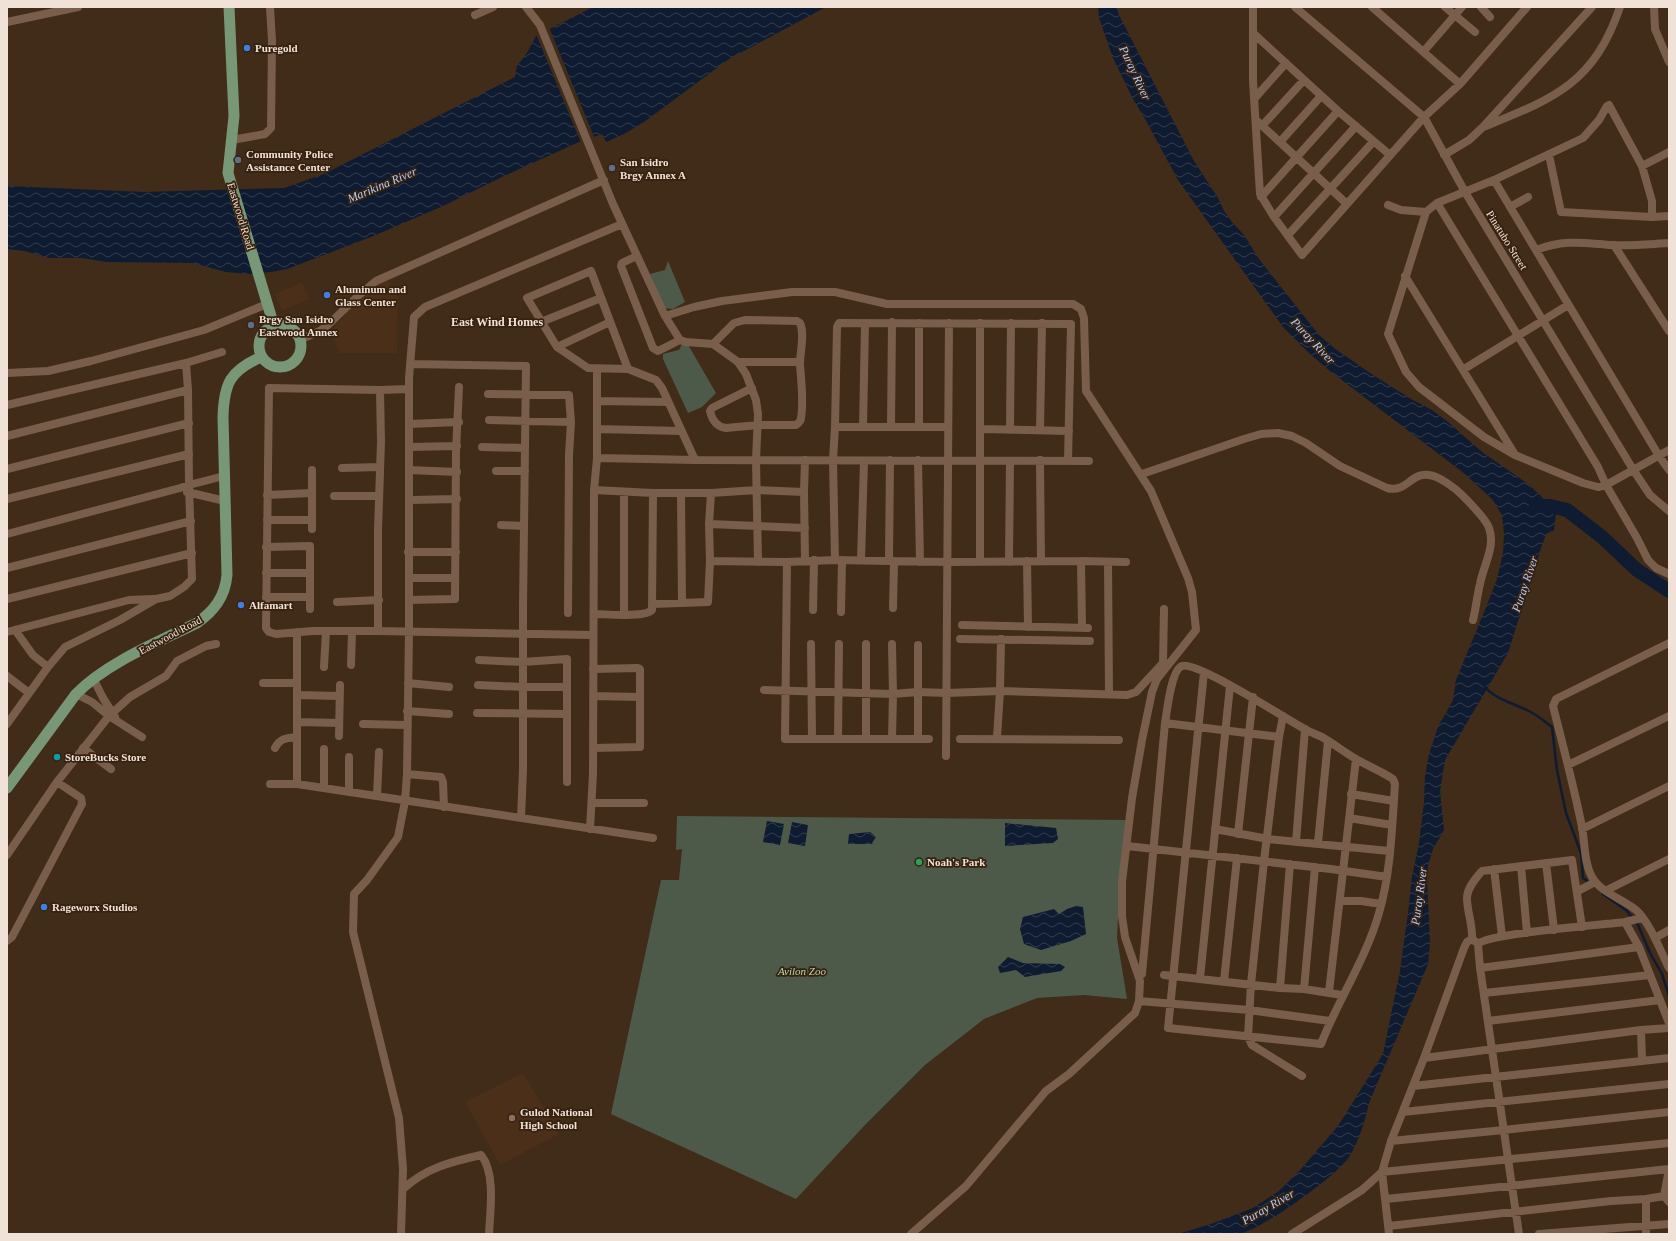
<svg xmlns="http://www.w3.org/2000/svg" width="1676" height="1241" font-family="'Times New Roman',serif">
<defs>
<pattern id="water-waves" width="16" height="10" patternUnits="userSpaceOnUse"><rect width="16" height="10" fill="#0f1b30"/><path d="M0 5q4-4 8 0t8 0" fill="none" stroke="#323c4d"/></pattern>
</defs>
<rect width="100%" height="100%" fill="#412b19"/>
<path fill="#4b2f18" d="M387,279l11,18 -1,56h-58l-8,-22 23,-27 27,-23z
M302,282l7,17 -27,12 -7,-17z
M523,1073l36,61 -59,31 -35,-63z"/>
<path fill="#4d5a4a" d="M668,261l17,41 -12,7 -9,-1 -14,-34 15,-4z
M687,343l29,50 -14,14 -14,6 -25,-54v-5l16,-4 3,-6z
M677,816l451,4 -8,60 -3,58 10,61 -43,-4 -47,3 -53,21 -59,46 -61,61 -68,73 -185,-85 50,-234h18l3,-31 -6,1z"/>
<path fill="url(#water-waves)" d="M593,7h233l-97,52 -85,63 -18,11 -20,9 -4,-8 -23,8 -77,35 -59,29 -72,31 -84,32 -16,3 -22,2 -23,-2 -34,-9 -85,-1 -25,-4h-32l-26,-7 -17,-2v-63l137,6 140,-4 40,-14 191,-97 2,-11 10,-13 9,-17z
M1098,7h18l3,8 75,146 24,37 6,13 8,11 12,13 15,24 60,76 15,13 39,27 38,24 21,11 16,12 34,30 46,32 13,12 15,18 -2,16 -8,4 -5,14 -33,105 -63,107 -5,31 4,39 -11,19 -5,16 -1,15 3,63 -2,21 -59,139c-4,18 -10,38 -20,54 -12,19 -88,73 -110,77 -5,1 -12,0 -18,0 -14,0 -29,0 -43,0l33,-10 42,-16 26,-17 22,-22 37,-43 45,-72 17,-83 8,-58 4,-36 7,-34 5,-41 1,-26 4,-22 9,-27 15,-27 3,-20 31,-75 10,-26 6,-26 1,-19 -2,-19 -10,-16 -27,-25 -135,-103 -21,-18 -26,-26 -105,-147 -34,-63 -11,-18 -20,-41 -14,-40z
M767,821l17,3 -4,21 -17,-3z
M792,822l16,3 -3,21 -17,-3z
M1005,823l51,5 2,11 -5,4 -48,3z
M870,832l6,5 -4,6 1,1h-25l1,-10z
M1076,906l7,1 3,27 -15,7 -30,9 -17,-6 -4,-15 3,-12 31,-8 5,5 8,-5z
M1008,957l15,6 37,1 5,3 -4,4 -36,6 -9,-7 -16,3 -2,-6z"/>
<path fill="#412b19" d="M549,27l46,112 -14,4 -45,-109z"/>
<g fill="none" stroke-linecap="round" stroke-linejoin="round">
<path stroke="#0f1b30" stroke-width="2.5" d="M1485,687c10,12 30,17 44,24 8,4 15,10 23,16l5,43 9,43 15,40 2,25 7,5
M1603,894l24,17 11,14 12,28 12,21 7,22"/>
<path stroke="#0f1b30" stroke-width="14" d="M1536,506h14l17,4 35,27 35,33 32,21"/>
<path stroke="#795f4b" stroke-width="8" d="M526,7l14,18 73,179 52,112 15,24 6,2 27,2 25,18 8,12 10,26 2,14 -2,46 2,102
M1253,7v74l7,113 14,23 28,38 122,-138 36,-33 67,-77
M1295,7l129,110 41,75 169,279 16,24 19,16
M1372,7l88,77
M1445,7l30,25
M1481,7l9,10
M1654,7l1,22 14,33
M475,15l18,-8
M7,22l71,-15
M1253,33l85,78 52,44
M1424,51l38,-44
M1254,99l32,-36
M1257,121l90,83
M1262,126l42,-46
M1486,126c69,-28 108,-43 134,-119
M232,140l33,-6 6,-6 1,-87 -2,-34
M1280,142l41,-46
M1444,155l25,-15 14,-13 109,-120
M1549,155l12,57 91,5 17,-1
M1642,166l27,-14
M1494,180l165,276 10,14
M1261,197l77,-86
M1437,203l161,264 8,18 31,53 11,22 8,8 13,6
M1388,205l13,5 25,2
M1510,207l18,-10
M1274,217l82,-91
M1652,217v-16l-10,-35 -33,-61 -2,1 -8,14 -16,18 -89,42 -57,23 -11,9 -38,122 18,38 13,15 65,50 31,18 68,28 15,4 8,-2 63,-35
M1288,235l85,-93
M1614,245l55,86
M1536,250c30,-11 46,-7 77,-5 18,1 37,-1 56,-2
M637,256l-15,7 -1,3 32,82 5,3 22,-11
M591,271l37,98 -40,-1 -31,-21 -30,-49z
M1405,276l109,177
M665,316l29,-9 28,-6 70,-9h43l52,12h186l8,5 3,9 2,73 65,100 37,87 4,14 4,38 -39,49 -5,13 -10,48 -10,58 -10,84v34l3,21 15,44 -1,20 -4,12 -66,61 -23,17 -80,95 -55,48
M541,322l60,-24
M865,324l-2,103h-28l2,-100 2,-4 232,1 -3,137
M299,340l21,-9 8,-6 31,-30 17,-14 228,-101
M713,344l21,-21 11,-3 52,1 3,2c5,11 0,29 0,41 1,17 4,37 1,54 0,3 -2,5 -5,7h-38l-32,3c-10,-1 -14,-8 -16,-17l2,-3 40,-20
M557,347l53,-25
M738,362h62
M411,364l115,2 -3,241v163l-2,48
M597,369v89l98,2
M628,369l28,11 6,8 33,72 394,1
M1464,369l104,-64
M7,373l41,-2 43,-10 113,-31 63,-26
M409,389l-29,1 -111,-2 -3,240 3,4 7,2 37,-3h65l215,4
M488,394l81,1 2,27 -2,33 -1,158
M597,401l71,1
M7,405l179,-42
M489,420l82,2
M409,424l50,-2
M863,427h85
M891,427l1,-105
M919,427v-104
M597,429l84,2
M980,429l89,2
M1010,430l1,-107
M1040,430l2,-107
M7,436l181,-46
M409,447l48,-1
M482,447l43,1
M805,460l-1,32 1,68
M918,460l2,102
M1040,460l1,101
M342,468l38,-1
M7,469l182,-46
M312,470v59
M409,470l48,2
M496,471h29
M1142,474l102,-35 17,-5 17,-1 14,3 14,7 34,23 47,22c20,5 24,-16 42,-13 10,1 26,13 33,20 7,7 24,24 27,33 7,19 -6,38 -9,56 -3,12 -4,24 -7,36
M594,490l59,3h58l46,-3 47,2
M187,492l38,9
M681,493l1,110
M711,493l-2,31 1,37 77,1 48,-2 113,2 133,-1 45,1
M267,495l45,-2
M334,496h45
M7,499l182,-45
M410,500l47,-1
M267,520h45
M709,524l96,4
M501,525l23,1
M7,534l173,-46 9,-3 35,-9
M266,547l44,-1v63
M408,552h48
M835,560l-2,-100 2,-33
M861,560l3,-99
M889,561l1,-101
M1027,561l1,66
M1081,561l1,66
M787,562l-2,177h144
M980,562v-239
M1009,562l1,-101
M1108,562l1,132
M7,568l184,-47
M266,573h44
M409,578h46
M266,597h44
M7,599l185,-46
M409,600l46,-1 1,-148 3,-64
M337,602l42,-2
M653,604l55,-2 2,-41
M893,608l1,-47
M813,610l1,-50
M841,612l1,-52
M594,614c12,0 51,4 58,-4l1,-117
M624,615v-123
M962,625l126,3
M15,630l18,25 15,12
M378,631v-101l3,-88 -1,-52
M7,632l122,-32 25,-1
M297,632v152
M960,639l130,2
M1669,643l-113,56 -3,7c10,40 21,81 29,121 3,16 2,36 10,50 9,16 31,22 44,33 13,11 25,42 33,58
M811,644l1,95
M866,644v95
M479,660l43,2 45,-3v123
M351,665l1,-34
M324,667l2,-36
M7,676l22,17
M93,678l10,20 12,19
M263,683h34
M408,683l41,4
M478,685l45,2h44
M764,690l129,4 24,-2 30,1 53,-2 127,4 9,-3 27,-29 1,-54
M76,694l16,8 17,14 33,21
M297,695l42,1
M593,696l47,1
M407,711l42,3
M477,713l90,1
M1283,716l-4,21 -15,124 -13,123 -3,53 4,8 50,31
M297,722l42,1
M1165,723l114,14
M7,724l41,-57 17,-20 55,-27 36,-21 14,-3 14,-9 8,-8 -3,-94 -1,-95 -2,-27 36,-11
M363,724l44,1
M339,736l1,-51
M997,738l3,-47 1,-52
M838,739l1,-95
M892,739l1,-45 -1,-50
M918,739v-94
M960,739l159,1
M83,748l28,21
M275,748c5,-10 12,-10 22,-11
M593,748l47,-1v-78l-2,-1 -45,1
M946,756l3,-433
M1568,765l101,-49
M407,774l34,3 2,5 1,25
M270,784h27l356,54
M324,788v-39
M349,792v-35
M1351,794l43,7
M377,796l2,-44
M592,803h52
M1349,818l43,7
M590,829l3,-55 1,-284 3,-32
M1215,829l53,10 121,12
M1582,829l87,-43
M1238,834l15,-137
M1296,842l9,-113
M1318,843l10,-102
M1127,846l204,23 56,8
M7,855l50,-73 52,-66 21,-19 36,-21 11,-15 29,-15 10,-2
M1546,863l8,67
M1521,866l6,67
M1494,869l8,67
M1607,890l62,-31
M1578,891l17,-9
M1340,901h21l20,3
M1625,922l14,25 21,53
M1655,938l14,-8
M7,941l5,-4 70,-133 -1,-6 -24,-16
M1476,942l-4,-3c1,-14 -5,-27 -5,-41 0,-10 9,-20 15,-27l90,-11 10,67
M1478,944l2,24 39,266
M1478,944c11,-11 125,-19 147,-22l17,-4
M1480,968l159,-21
M1142,974l23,-251c2,-11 6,-53 17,-57 15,-5 104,53 121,62 6,4 13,6 19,9 12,7 22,15 34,22 12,7 25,12 37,20l2,5c-3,43 -4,88 -16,129 -13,46 -41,87 -58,131l-153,-16 36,-356
M1164,975l116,13 24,1 38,6
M1200,978l30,-292
M1224,981l13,-123
M1280,988l10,-124
M1304,989l11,-122
M1329,992l27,-233
M1484,993l166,-18
M1139,1001l110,9 81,11
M1488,1021l172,-21 9,23
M1641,1030l1,31
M1424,1058l217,-28 28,-2
M1413,1086l256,-28
M1403,1112l266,-28
M1391,1141l113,-11 165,-18
M403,1189c23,-21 47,-27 78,-34 15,18 9,57 8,79
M1386,1199l283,-30 -5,27 5,6
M1646,1199l18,-3
M1389,1226l222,-25 35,-2v35
M401,1234l2,-65 -4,-51 -46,-186 1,-38 13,-14 31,-43 7,-36 2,-27 2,-143v-253l5,-61 11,-10 197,-83
M1292,1234l70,-44 20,-18 287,-29
M1389,1234l-7,-62 9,-31 33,-83 40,-110 3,-6 5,-3
M1539,1234l130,-10"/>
<path stroke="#789776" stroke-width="11" d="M229,7l5,109 -6,57 46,153
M259 346a21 21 0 1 1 42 0a21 21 0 1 1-42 0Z
M7,788l69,-94c30,-31 82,-52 121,-71 17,-12 28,-26 30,-48l-4,-158c1,-34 7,-46 38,-60"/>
</g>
<g fill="#3f7fe0" stroke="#37210f" stroke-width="1.5">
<circle cx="247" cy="48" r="4"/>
<circle cx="327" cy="295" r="4"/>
<circle cx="241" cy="605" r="4"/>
<circle cx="44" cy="907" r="4"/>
</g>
<g fill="#5c6f8a" stroke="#37210f" stroke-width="1.5">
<circle cx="238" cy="160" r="4"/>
<circle cx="612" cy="168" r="4"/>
<circle cx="251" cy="325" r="4"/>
</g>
<circle fill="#0f9aa8" stroke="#37210f" stroke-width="1.5" cx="57" cy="757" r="4"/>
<circle fill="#2e9e5b" stroke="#37210f" stroke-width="1.5" cx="919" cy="862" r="4"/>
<circle fill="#8d6e63" stroke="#37210f" stroke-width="1.5" cx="512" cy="1118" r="4"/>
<g text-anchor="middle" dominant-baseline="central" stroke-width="3.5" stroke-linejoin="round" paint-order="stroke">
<g font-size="11" font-weight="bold" fill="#f1e2d7" stroke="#37210f" text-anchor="start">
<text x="255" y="48">Puregold</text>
<text x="246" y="154">Community Police<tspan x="246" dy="13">Assistance Center</tspan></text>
<text x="620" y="162">San Isidro<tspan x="620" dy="13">Brgy Annex A</tspan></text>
<text x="335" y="289">Aluminum and<tspan x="335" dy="13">Glass Center</tspan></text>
<text x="259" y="319">Brgy San Isidro<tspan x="259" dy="13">Eastwood Annex</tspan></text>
<text x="249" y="605">Alfamart</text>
<text x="65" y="757">StoreBucks Store</text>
<text x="927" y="862">Noah's Park</text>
<text x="52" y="907">Rageworx Studios</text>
<text x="520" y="1112">Gulod National<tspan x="520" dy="13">High School</tspan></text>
</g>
<g font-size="11" fill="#f1e2d7" stroke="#37210f">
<text transform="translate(241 216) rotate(73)">Eastwood Road</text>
<text transform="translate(1507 240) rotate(58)">Pinatubo Street</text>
<text transform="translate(170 635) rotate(-28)">Eastwood Road</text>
</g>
<g font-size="11" font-style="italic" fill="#b4daac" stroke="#37210f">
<text x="802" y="971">Avilon Zoo</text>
</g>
<g font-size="12" font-style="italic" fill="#b2ceff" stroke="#37210f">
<text transform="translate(1135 73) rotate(65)">Puray River</text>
<text transform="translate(382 185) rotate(-23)">Marikina River</text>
<text transform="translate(1313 341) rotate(47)">Puray River</text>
<text transform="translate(1525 584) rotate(-71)">Puray River</text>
<text transform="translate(1419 896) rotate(-82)">Puray River</text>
<text transform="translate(1268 1207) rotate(-30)">Puray River</text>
</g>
<g font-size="12" font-weight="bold" fill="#f1e2d7" stroke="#37210f">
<text x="497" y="322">East Wind Homes</text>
</g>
</g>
<rect width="1676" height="1241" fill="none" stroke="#f1e2d7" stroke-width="16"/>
</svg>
